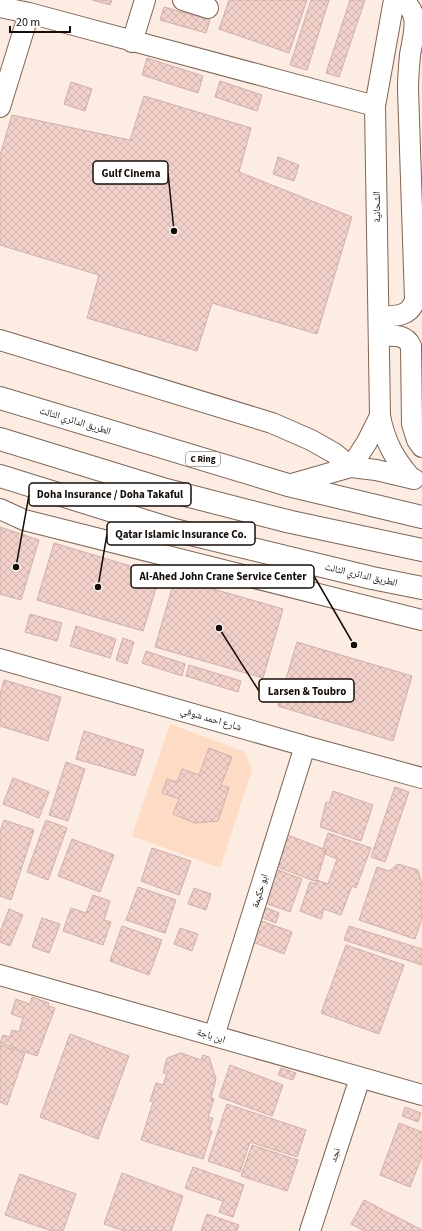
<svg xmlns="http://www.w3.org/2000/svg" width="422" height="1231" font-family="'Source Sans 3','Noto Naskh Arabic',sans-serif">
<defs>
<pattern id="building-cross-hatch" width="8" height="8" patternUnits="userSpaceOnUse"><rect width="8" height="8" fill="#f2d1ca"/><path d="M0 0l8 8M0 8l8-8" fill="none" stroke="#cfb2ac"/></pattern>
</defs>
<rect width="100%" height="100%" fill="#fdece1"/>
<path fill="#fedbc5" d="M170,724l75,28 7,18 -32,98 -88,-32z"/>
<path fill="url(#building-cross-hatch)" stroke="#cfafa8" d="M92,0h20l-2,5z
M229,0h78l-18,53 -70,-24z
M311,0h18l-22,70 -17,-5z
M350,0h15l-26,77 -13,-4z
M164,7l46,13 -4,13 -46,-13z
M147,58l56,18 -5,17 -56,-18z
M220,81l42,14 -5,16 -42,-14z
M71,82l21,7 -7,22 -21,-7z
M144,96l107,32 -12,44 113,45 -35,117 -105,-31 -15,48 -110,-33 12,-43 -99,-30v-90l12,-40 118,25z
M278,157l21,8 -5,16 -21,-7z
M0,527l39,13 -18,60 -21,-6z
M54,543l106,32 -17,56 -106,-31z
M175,578l108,31 -20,69 -108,-31z
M30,614l32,9 -5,18 -32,-9z
M76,626l40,13 -6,19 -40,-12z
M123,638l11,4 -7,22 -11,-4z
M297,642l115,34 -19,65 -115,-35z
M146,651l39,13 -3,12 -40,-13z
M189,665l52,16 -3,11 -52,-16z
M4,680l57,17 -13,44 -48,-15v-32z
M84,731l60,19 -9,26 -59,-17z
M209,748l23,9 -11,28 8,3 -11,33 -23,2 -22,-9 6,-15 -17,-6 5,-14 10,3 5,-13 17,6z
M66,762l19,7 -17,52 -19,-6z
M13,778l36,14 -10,26 -36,-14z
M395,787l14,5 -24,70 -14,-5z
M333,791l40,14 -12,36 -41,-14 6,-25 3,1z
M4,820l30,10 -23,70 -11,-4v-64z
M46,820l21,8 -19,52 -21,-8z
M283,833l43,17 -9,30 -3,1 -42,-16z
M328,833l43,15 -15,40 -4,-2 -11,29 -17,-6 -3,10 -21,-8 10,-29 5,2 2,-4 11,4 9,-25 -12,-5 2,-4 -4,-2z
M72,839l42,16 -14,37 -42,-16z
M152,848l39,13 -12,34 -38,-14z
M398,864l20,6 3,11h1v37l-7,21 -56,-19 18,-53 12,4z
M273,868l29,11 -12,33 -30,-11z
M138,887l38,13 -11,33 -39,-13z
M194,888l17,6 -5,16 -18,-6z
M93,895l17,6 -6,19 7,2 -8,23 -40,-14 8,-23 15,5z
M259,905l20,8 -3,10 -21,-8z
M9,909l14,6 -13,31 -10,-4v-10z
M42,918l18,6 -11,29 -17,-6z
M256,919l36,13 -8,22 -36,-14z
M122,926l40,14 -13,35 -39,-14z
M349,926l73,23v16l-78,-25z
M180,928l18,6 -6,17 -18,-7z
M346,945l58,20 -25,69 -58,-21z
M32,997l17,6 -1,3 7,2 -18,48 -37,-13 3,-8 7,2 2,-7 7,2 4,-14 -12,-4 5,-15 14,5z
M70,1034l59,22 -31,83 -58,-22z
M0,1045l25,8 -18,52 -7,-3z
M181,1053l20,7 2,-5 6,2 7,22 -5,19 3,1 -6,18 5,1 -4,12 3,1 -9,28 -62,-19 12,-38 -3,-1 6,-18 7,2 4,-11 -4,-1 4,-15z
M230,1065l53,20 -11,31 -53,-19z
M281,1068l15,5 -3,7 -15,-5z
M227,1104l79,26 -9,27 -47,-15 -10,30 -32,-11z
M405,1107l16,6 -3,9 -16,-6z
M399,1123l23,9v24l-12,31 -30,-12z
M252,1145l46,15 -11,31 -46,-15z
M193,1167l51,18 -11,32 -14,-5 4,-11 -38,-13z
M122,1173l61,23 -12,35h-46l-21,-7z
M20,1174l56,20 -13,37h-11l-47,-16z
M364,1200l58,30v1h-58l-13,-7z
M207,1214l32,11 -2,6h-36z"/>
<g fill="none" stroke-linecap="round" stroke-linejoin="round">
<g stroke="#7d6556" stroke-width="22">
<path id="minor" d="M183,0l25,8
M394,0l-19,106 5,310c5,26 14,42 31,62
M0,7l29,6 346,93
M132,42l13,-42
M0,107l29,-94
M379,317c16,-1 31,0 36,-17l-7,-211c0,-11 1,-23 2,-34 3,-20 12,-41 -8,-55
M380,336c12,0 25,-3 31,10l1,78 5,16 5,7
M0,340l272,83 39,17 23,13 17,14
M351,467l16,-25 13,-26
M288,485l63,-18 25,3 38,9
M0,509l24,11 398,100
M0,659l305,87 117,32
M0,975l422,120
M214,1036l91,-290
M310,1231l50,-153"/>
</g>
<g stroke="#7d6556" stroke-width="24">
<path id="highway" d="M0,398l288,87 134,32
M0,439l166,51 125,32 131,28
M0,476l174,54 198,48 50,10"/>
</g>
<use href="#minor" stroke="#fff" stroke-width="20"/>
<use href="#highway" stroke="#fff" stroke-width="22"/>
</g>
<g text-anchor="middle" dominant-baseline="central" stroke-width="3" stroke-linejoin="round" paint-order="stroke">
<rect fill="#fff" stroke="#5c5651" stroke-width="1" x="186" y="452" width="34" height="14" rx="3"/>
<g font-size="9" font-weight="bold" fill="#160d07">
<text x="203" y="459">C Ring</text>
</g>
<g font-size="10" fill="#160d07" stroke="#fff">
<text transform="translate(377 207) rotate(-91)">الشحانية</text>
<text transform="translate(75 421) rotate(17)">الطريق الدائري الثالث</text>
<text transform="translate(361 575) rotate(13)">الطريق الدائري الثالث</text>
<text transform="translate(211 719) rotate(16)">شارع احمد شوقي</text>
<text transform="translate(260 891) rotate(-73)">ابو حكيمة</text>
<text transform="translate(211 1036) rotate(16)">ابن باجة</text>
<text transform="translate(335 1155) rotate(-72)">نجد</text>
</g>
</g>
<path fill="none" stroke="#160d07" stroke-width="1.5" d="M174 231L168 173M16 567L29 495M98 587L107 534M354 645L314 576M219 628L259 691"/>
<g fill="#160d07" stroke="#fff" stroke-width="1.5">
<circle cx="174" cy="231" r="4"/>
<circle cx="16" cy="567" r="4"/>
<circle cx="98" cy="587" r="4"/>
<circle cx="354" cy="645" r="4"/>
<circle cx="219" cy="628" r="4"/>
</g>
<g fill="#fff" stroke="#160d07" stroke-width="1.5">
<rect x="93" y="161" width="75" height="23" rx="4"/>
<rect x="29" y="483" width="162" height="23" rx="4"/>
<rect x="107" y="522" width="148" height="23" rx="4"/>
<rect x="131" y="565" width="183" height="23" rx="4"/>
<rect x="259" y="679" width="95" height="23" rx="4"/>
</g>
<g font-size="11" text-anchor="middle" font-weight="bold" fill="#160d07">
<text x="131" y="177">Gulf Cinema</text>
<text x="110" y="498">Doha Insurance / Doha Takaful</text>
<text x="181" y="538">Qatar Islamic Insurance Co.</text>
<text x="223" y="580">Al-Ahed John Crane Service Center</text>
<text x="307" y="695">Larsen &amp; Toubro</text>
</g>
<path d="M10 26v6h60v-6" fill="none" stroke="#160d07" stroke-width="2"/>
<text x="16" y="26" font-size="12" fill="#160d07" stroke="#ffffff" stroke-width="3" paint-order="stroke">20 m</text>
</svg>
